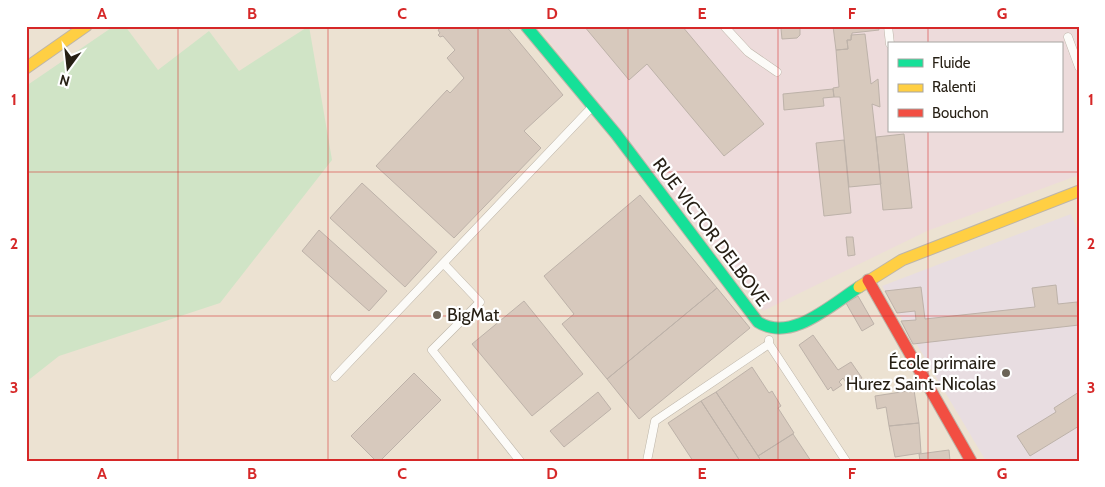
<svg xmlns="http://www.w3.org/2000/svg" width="1105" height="487" font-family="Cabin,sans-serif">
<rect width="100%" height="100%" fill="#ece2d2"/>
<path fill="#eddbdb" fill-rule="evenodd" d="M537,26h542v149l-152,56 -164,80zM889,44h172v87h-172z"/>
<path fill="#e8dde1" d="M1071,214l8,19v228h-93l-104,-175z"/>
<path fill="#d0e4c6" d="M114,26h11l33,44 51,-39 30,40 70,-45 23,134 -112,143 -161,53 -33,26v-296z"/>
<path fill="#d7c9bd" stroke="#bdb2a9" d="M443,26h63l57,69 -39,36 17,17 -87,90 -78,-72 71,-76 3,3 14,-15 -17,-20 8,-8 -12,-14 -3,1 -2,-2 2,-2 -2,-3z
M584,26h98l82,98 -40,32 -77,-92 -18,16z
M784,26h16v9l-3,3 -15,1 -1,-10z
M833,26h45l1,4 -27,3 -1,7h-4l1,9 -12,1z
M865,34l6,50 7,-5 2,28 -8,-3 9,80 -32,3 -9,-90h-6l-1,-9 6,-1 -3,-37 12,-1 -1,-9h4v-5z
M833,89l1,8 -11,1 1,8 -40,4 -1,-16z
M904,134l8,74 -29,2 -7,-73z
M844,140l7,73 -27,3 -8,-73z
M362,183l75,69 -32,35 -75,-69z
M640,195l77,93 -110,91 -45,-55 12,-10 -30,-38z
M319,230l68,61 -18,20 -67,-60z
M846,237h7l2,18 -7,1z
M1056,285l2,19 19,-2 2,23 -166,19 -12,-23 15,-1 -1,-9 -18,2 -12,-22 36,-4 4,32 110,-12 -3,-19z
M717,288l33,40 -111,91 -32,-40z
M858,296l16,28 -12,7 -16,-28z
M524,301l59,73 -51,42 -60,-72z
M813,335l25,35 13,-8 11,16 -13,9 -6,-9 -4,4 3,3 -9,6 -2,-4 -3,3 -29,-45z
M752,367l17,26 3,-2 9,15 -3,2 16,25 -36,23 -42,-64z
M414,373l27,27 -61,61h-4l-25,-25z
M914,390l5,33 -30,3 -3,-19 -9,2 -2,-13z
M598,392l13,17 -47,38 -14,-16z
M716,392l42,64 3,5h-21l-39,-60z
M1079,392v34l-49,30 -13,-20 39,-24 -2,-4z
M701,401l39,60h-47l-25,-38z
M919,423l2,30 -26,4 -6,-31z
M793,434l18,27h-50l-3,-5z
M949,450l1,11h-30l-1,-7z"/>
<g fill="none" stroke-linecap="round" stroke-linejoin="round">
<g stroke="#bdb5a9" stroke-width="9">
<path id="lane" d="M724,26l24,26 29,20
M888,26l2,18
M1068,37l11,30
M444,264l36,38 -48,48 88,111
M769,340v4l77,117
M335,377l257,-270
M647,461l8,-40 114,-77"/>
</g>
<g stroke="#bdb5a9" stroke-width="13">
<path id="fast" d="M526,26l90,108 142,188c33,21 73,-17 101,-35"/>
</g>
<g stroke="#bdb5a9" stroke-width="13">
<path id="slow" d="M26,68l60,-42
M859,287l43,-27 177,-69"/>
</g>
<g stroke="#bdb5a9" stroke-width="13">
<path id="jam" d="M868,280l103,181"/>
</g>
<use href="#lane" stroke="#fcfbf8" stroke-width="8"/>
<use href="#fast" stroke="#16e098" stroke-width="11"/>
<use href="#slow" stroke="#ffcf43" stroke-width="11"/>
<use href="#jam" stroke="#f24e42" stroke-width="11"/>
</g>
<path fill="none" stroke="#d62828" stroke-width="1" stroke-opacity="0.55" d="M178,26v435M328,26v435M478,26v435M628,26v435M778,26v435M928,26v18M928,131v330M26,172h1053M26,316h1053"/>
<g fill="#6b6356" stroke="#fff" stroke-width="2">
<circle cx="437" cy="315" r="5"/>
<circle cx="1006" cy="373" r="5"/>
</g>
<g text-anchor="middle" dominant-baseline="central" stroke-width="4.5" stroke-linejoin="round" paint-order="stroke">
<g font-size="18" fill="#261f14" stroke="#fff">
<text transform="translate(711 232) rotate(53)">RUE VICTOR DELBOVE</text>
</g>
<g font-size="18" fill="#261f14" stroke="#fff" text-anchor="start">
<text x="447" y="315">BigMat</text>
<text x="996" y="363" text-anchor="end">École primaire<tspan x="996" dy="21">Hurez Saint-Nicolas</tspan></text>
</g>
</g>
<rect width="1105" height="487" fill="none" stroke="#ffffff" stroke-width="55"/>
<rect x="888" y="42" width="175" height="90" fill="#ffffff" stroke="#a8a5a1"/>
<rect x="898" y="59" width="25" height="8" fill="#16e098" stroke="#a8a5a1"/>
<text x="932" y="68" font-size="15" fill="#261f14">Fluide</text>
<rect x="898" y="84" width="25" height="8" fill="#ffcf43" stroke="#a8a5a1"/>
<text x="932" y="92" font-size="15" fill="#261f14">Ralenti</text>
<rect x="898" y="109" width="25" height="8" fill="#f24e42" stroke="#a8a5a1"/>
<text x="932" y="118" font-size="15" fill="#261f14">Bouchon</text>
<g transform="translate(68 68) rotate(195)" stroke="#ffffff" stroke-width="4" paint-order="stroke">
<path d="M0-4L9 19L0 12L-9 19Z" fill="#261f14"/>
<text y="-8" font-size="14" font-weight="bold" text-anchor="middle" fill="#261f14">N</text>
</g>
<rect x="28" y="28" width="1050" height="432" fill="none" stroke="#d62828" stroke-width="2"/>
<g font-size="16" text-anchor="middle" font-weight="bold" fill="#d62828">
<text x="102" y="19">A</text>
<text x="252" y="19">B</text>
<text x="402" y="19">C</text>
<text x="552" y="19">D</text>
<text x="702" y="19">E</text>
<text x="852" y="19">F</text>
<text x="1002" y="19">G</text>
<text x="14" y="105">1</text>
<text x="1091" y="105">1</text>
<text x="14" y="249">2</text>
<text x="1091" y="249">2</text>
<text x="14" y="393">3</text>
<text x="1091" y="393">3</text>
<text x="102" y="479">A</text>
<text x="252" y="479">B</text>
<text x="402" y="479">C</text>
<text x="552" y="479">D</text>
<text x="702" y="479">E</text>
<text x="852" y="479">F</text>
<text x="1002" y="479">G</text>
</g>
</svg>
